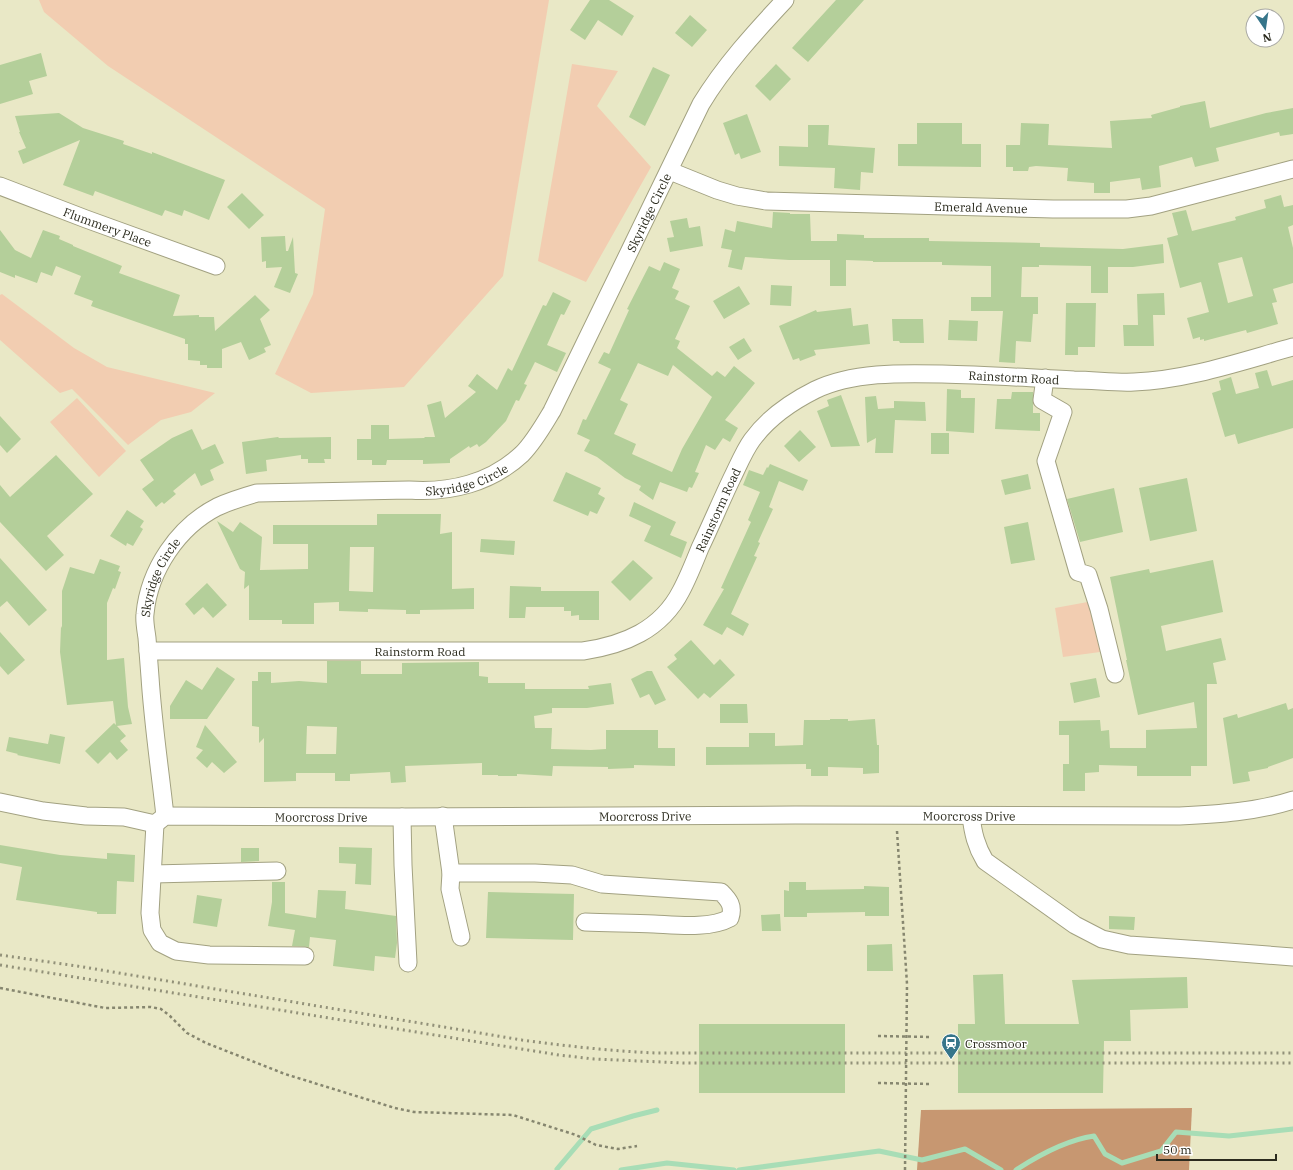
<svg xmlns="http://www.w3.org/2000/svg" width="1293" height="1170" font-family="'IBM Plex Serif',serif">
<rect width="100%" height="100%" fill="#e9e8c6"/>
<path fill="#f2cdb1" d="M39,0h510l-46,276 -99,111 -93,6 -36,-19 38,-80 12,-85 -217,-143 -64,-54z
M572,64l46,7 -21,35 54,61 -65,115 -48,-21z
M2,294l72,54 33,19 108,26 -24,19 -30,8 -33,25 -56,-56 -12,4 -60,-53v-45z
M77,398l49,53 -27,26 -49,-55z
M1093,601l7,51 -37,5 -8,-49z"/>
<path fill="#c79771" d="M1192,1108l-3,62h-272l4,-60z"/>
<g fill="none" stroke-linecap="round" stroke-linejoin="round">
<path stroke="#a8ddb6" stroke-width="5" d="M557,1169l34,-40 42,-13 24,-6
M621,1170l46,-7 67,7
M739,1170l140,-19 43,9 43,-11 36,21
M1016,1170c23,-15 50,-30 78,-34l11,18 17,9 39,-12 15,-19 53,4 64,-7"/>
</g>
<path fill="#b4cf9a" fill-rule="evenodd" d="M590,0h19l25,16 -12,20 -24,-16 -13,20 -15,-10z
M836,0h28l-56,62 -16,-14z
M690,15l17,15 -15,17 -17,-14z
M41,53l6,23 -18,5 4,13 -33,10v-39z
M776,64l15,15 -21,22 -15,-15z
M653,67l17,8 -25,51 -16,-9z
M1205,101l5,27 56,-15 27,-5v26l-13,2 -1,-4 -63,16 3,13 -24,6 -3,-10 -33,9 2,21 -19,3 -2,-12 -30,4v11h-16v-10l-27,-2 1,-13 -32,-2 -7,1 -1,4h-15v-4h-7v-22h14l1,-22 28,1 -1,21 64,3 -2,-27 42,-3 -1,-3 29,-8v-1z
M59,113l24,15 41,13 -1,3 29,10v-2l73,28 -16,40 -25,-10 -2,6 -17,-6 -3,6 -67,-25 -2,5 -30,-11 17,-45 -57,24 -5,-13 8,-3 -7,-16h1l-5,-16z
M747,114l14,38 -20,7 -2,-6 -4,2 -12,-32z
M917,123h45v21h19v23l-83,-1v-22h19z
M808,125h21l-1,20 47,3 -2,25 -12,-1 -1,18 -26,-2 1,-20 -56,-2v-20l29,1z
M242,193l22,22 -15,14 -22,-22z
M1281,195l3,12 9,-2v20l-5,2 5,21v35l-20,6 4,13 -5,1 6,21 -31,9 -1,-3 -42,11v-2l-4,1v-3l-7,2 -6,-21 22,-6 -8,-30 -21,6 -13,-50 11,-3 -6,-22 14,-3 6,21 44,-11 -1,-3 31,-9 -2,-8zM1242,257l11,39 -25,7 -10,-40z
M773,212l17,1v1h20l1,27h26v-7l27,1v3h65v3l111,2v4l83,2 40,-5 1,19 -31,4h-25v26h-17v-27l-52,-1v2h-17l-1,30h17v17h-5l-2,28 -15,-1 -1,22 -16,-1 4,-51h-32v-14h20v-31l-49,-1v-3h-69v-1l-27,-1v26h-16v-26h-41l-44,-3 -3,13 -14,-3 4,-17 -11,-2 4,-19 10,3 2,-11 35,7z
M687,218l2,10 11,-2 3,20 -33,6 -3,-14 7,-1 -4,-16z
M0,230l15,20 16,8 12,-28 17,6 -1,3 14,6v1l49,20 -3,7 61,22 -7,21 26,-1v2h15l1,14 40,-36 15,15 -10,9 11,26 -7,3 2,4 -17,8 -8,-18 -19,7v19h-15v-3h-7v-4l-12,-1v-16h-3v-5l-94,-33 2,-5 -19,-7 7,-18 -25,-10 -4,10 -11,-4 -4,11 -22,-8v3l-15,-6z
M285,236l1,15h2l5,-14 2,36 3,1 -8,19 -16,-6 8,-20 -16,1v-7l-4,1 -1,-25z
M664,262l16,7 -8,19 7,3 -4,8 15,7 -15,33 5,2 -3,7 35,28 5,-5 8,6 9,-11 21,17 -30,37 13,8 -8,14 -7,-4 -8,12 -9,-5 -11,27 4,1 -7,15 -3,-1 -2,5 -27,-10 -7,18 -14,-10 2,-4 -16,-8 -28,-21 -13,-6 6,-11 -13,-6 6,-15 3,1 25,-51 -13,-6 6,-11 5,2 20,-44 -2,-1 22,-43 11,5zM638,363l30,13 5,-11 39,32 -30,52 -10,23 -40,-18 4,-10 -22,-10 14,-30 -8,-4z
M771,285l21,1 -1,20 -21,-1z
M739,286l11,18 -26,15 -11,-18z
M553,292l18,9 -7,14 -3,-1 -14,31 19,8 -9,19 -22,-10 -11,22 3,1 -8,16 -3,-1 -10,21 -20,21 -7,5 -2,-3 -7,4 -1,-2 -19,13v4l-27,1v-4h-36l-1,5h-14v-5h-15v-21h14v-14h18v14l35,-1 1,-1h10l-8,-32 14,-4 4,17 31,-26 -8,-6 9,-12 20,16 11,-22 4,3 31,-66 3,1z
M1164,293l1,22h-12l1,31h-30l-1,-21h15l-1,-31z
M1066,303h30l-1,44h-17v8h-13z
M851,308l2,18 15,-2 2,20 -56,6 2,5 -16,6 -1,-3 -6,2 -14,-34 37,-16 1,2z
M892,319h31l1,24h-24l-1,-2h-6z
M949,320l29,1 -1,20 -29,-1z
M744,338l8,13 -14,9 -9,-13z
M1267,370l5,16 21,-6v48l-55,16 -3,-10 -10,3 -13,-44 9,-3 -2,-9 12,-4 5,17 23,-6 -4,-15z
M947,389l14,1v8h14l-1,35 -28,-2z
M1012,392h21v21h7v18l-45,-2 2,-30h14z
M841,395l19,51 -29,1 -14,-36 12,-5 -2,-6z
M876,396l2,13 16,-1v-7l31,1 1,19 -31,-1 -2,33h-18l1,-15 -9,5 -2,-46z
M0,416l21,23 -14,14 -7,-8z
M192,429l10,21 13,-6 9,19 -14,7 4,10 -13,6 -6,-13 -22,18 3,3 -12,10 -2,-2 -6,5 -14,-18 12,-9 -14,-20 32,-22z
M800,430l16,17 -17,15 -15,-16z
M931,433h18v21h-18z
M278,437l1,1 52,-1v22h-7l1,4h-17v-4h-7v-4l-35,5 1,11 -21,3 -4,-32z
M56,455l37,39 -46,42 17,19 -18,16 -46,-49v-37l10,12z
M770,464l38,16 -5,11 -24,-10 -10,26 4,2 -15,33 2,1 -6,13 3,1 -26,57 18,10 -6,12 -16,-9 -5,8 -19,-10 21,-36 -3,-1 30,-66 -3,-2 12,-28 -17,-7 6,-15 14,5 4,-8 1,1z
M566,472l35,16 -3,6 7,4 -8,16 -7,-3 -2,5 -35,-15z
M1028,474l3,15 -26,6 -4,-15z
M1187,478l10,53 -47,10 -11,-53z
M1114,488l9,44 -43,10 -13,-43z
M634,502l42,20 -6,13 17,7 -6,16 -37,-17 7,-15 -22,-10z
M127,510l17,11 -4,6 3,2 -10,17 -6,-3 -1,3 -16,-10z
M377,514h64l-1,20 12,-2v57l22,-1v21l-54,1v4h-14v-4l-38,-1v3l-29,-1v-9l-25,1v21h-32v-4h-33v-35l-5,4 1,-17 -5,-3 -23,-48 16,11 7,-10 22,15 -2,33 48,-1v-25h-35v-19h104zM350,547h24l-1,45 -24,-1z
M1028,522l7,38 -24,4 -7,-37z
M481,539l34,2 -1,14 -34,-3z
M0,558l47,52 -18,16 -22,-25 -7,6z
M100,559l20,7 -2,5 3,1 -6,17 -2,-1 -6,15v57l17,-2 4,49 4,17 -15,2 9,10 -6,5 8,9 -11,10 -7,-8 -12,12 -13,-13 29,-28 2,2 -3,-24 -46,4 -7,-53 1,-26 1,2v-37l8,-24 24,7z
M633,560l20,18 -23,23 -19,-19z
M1213,560l10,52 -62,14 5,25 55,-13 5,22 -13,3 4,21h-10v82h-16v10h-54v-10l-38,-1v7l-14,1v18h-22v-27h6v-29h-10v-14l41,-1 1,11 8,-1 1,18h36v-18l51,-2 -3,-26 -56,13 -12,-55h1l-17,-83 39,-8 1,4z
M207,583l20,22 -14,13 -10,-11 -9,8 -9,-11z
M510,586l31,1v4h58v29h-20v-5l-8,1v-5h-7v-4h-38l-1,11h-16z
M0,632l25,28 -17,15 -8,-9z
M691,640l23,25 6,-6 15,16 -25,23 -6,-5 -6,6 -31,-32 10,-8 -3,-4z
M327,661h34v13h41v-11l77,-1v14l9,1v6h37v6h64l-1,-3 23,-3 3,21 -27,4h-35v5l-18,3 1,12h17l-1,21 40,1 15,-1v-19h52v18h17v18l-41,-1v3l-26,1v-2l-55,-1 -1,10 -35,-2v2h-19v-1h-16v-12l-77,3 1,16 -15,1 -1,-11 -40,2v7h-15v-8h-39v8l-32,1v-44l-5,5v-16l-7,-1v-45h6v-9h13v11l28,-2 28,2zM307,726l30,1 -1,27h-30z
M217,667l18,12 -28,40h-37v-13l16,-26 16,10z
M647,671h5l14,29 -11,5 -6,-11 -9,4 -9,-19z
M1096,678l4,19 -26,6 -4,-20z
M1286,703l2,7 5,-2v50l-25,9v1l-20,4 2,9 -17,3 -10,-66 14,-4 1,4z
M720,704h27l1,19h-28z
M830,719h18v2l27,-2 2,26h2v28l-16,1v-6l-35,-1v9h-17v-7h-5v-5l-100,1v-18h43v-14h26v13l28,-1 1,-25h26z
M205,725l32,37 -13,11 -12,-11 -5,6 -11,-10 7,-8 -7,-3z
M50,734l15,3 -5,27 -43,-9 1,-1 -12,-3 3,-14 39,7z
M0,845l60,10 47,4v-6l28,2 -1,27 -17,-1 -1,33h-19v-2l-81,-12 6,-33 -22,-4z
M339,847l33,1 -1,37 -16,-1 1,-20 -17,-1z
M241,848h18v13l-18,1z
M272,882h13v31l31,5 2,-28 28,1 -1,18 51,7 1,27 -2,15 -20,-2 -1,15 -41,-5 3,-26 -26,-3 -1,10 -17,-1 3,-16 -27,-4 4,-24z
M789,882h17v8l58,-1v-3l25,1v29h-24v-4l-58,1v4h-23v-27l5,1z
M488,892l86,2 -1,46 -87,-2z
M197,895l25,4 -5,28 -24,-4z
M780,914l1,17h-19l-1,-16z
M1109,916l26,1 -1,13 -25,-1z
M892,944l1,27h-26v-26z
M1003,974l2,50h74l-7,-44 115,-3 1,31 -58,2 1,31h-27l-1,52h-145v-69h17l-2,-49z
M699,1024h146v69h-146z"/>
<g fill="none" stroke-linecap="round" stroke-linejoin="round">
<g stroke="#a2a181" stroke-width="19">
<g id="minor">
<path id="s1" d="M670,171l47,19 20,6 29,5 287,8h74l24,-3 142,-37"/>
<path id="s2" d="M0,186l86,33 130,47"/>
<path d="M1045,378l-3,22 21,12 -17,49 32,111 10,3 11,34 16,65"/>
<path id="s3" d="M148,651h435c41,-6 78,-21 98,-60 7,-13 13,-28 19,-43 11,-23 21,-47 32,-70 6,-12 12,-27 20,-38 16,-22 39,-38 63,-50 37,-18 86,-17 127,-16 44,1 88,4 132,6 20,0 41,3 60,2 54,-2 108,-21 159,-35"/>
<path id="s4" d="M0,802l43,9 43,5 38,1 31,7 10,-8 237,1 393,-2 384,1c38,-2 77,-4 114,-16"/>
<path id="s5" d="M165,816c-5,-46 -12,-92 -15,-139 -1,-13 -2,-26 -3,-39 -1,-8 -3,-17 -2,-24 4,-44 33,-87 72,-107 13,-6 26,-10 40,-14l152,-3c41,3 82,-7 113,-36 12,-12 21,-28 30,-43l149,-307c23,-38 54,-72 84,-104"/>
<path d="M443,816l8,57 -1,16 11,48"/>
<path d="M971,816c2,17 5,30 14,45l90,64 27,14 27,6 73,5 91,7"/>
<path d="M402,817l1,48 5,98"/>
<path d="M155,824l-5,89 2,17 8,13 16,8 33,4 96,1"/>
<path d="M451,873h84l37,2 30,9 119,8c8,8 13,14 9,26 -20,11 -54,7 -76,6 -23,-1 -46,-1 -69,-2"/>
<path d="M153,874l124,-3"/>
</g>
</g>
<path stroke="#86866f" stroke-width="2.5" stroke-dasharray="3 3" stroke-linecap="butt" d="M897,831l10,153
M0,988l105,20 46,-1 10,2 9,7 17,17 19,10 79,31 110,34 19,4 99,3 63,20 20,10 22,4 19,-3
M878,1036l53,1
M878,1083l52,1"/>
<use href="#minor" stroke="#fff" stroke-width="17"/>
<path stroke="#929179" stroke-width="3" stroke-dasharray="2 4" stroke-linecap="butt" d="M0,955l77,11 445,74c44,6 89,11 134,13h637
M0,965l559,90 35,4 90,4h609"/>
<path stroke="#86866f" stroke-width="2.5" stroke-dasharray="3 3" stroke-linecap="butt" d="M905,1170l2,-186"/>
</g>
<defs>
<g id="station-pin" transform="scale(1)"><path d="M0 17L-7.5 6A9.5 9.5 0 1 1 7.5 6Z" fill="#36758a" stroke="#fff"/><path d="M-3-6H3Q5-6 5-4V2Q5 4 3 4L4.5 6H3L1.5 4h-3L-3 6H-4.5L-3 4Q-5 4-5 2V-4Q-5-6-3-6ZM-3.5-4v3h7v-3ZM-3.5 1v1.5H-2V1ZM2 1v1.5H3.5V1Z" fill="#fff"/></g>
</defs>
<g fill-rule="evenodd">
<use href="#station-pin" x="951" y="1043"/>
</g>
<g text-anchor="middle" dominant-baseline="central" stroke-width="3" stroke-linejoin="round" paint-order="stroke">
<g font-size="12" fill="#2b2b1e" stroke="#fff">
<text stroke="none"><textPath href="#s1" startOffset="316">Emerald Avenue</textPath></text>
<text stroke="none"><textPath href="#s5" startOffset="927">Skyridge Circle</textPath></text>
<text stroke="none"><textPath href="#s2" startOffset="115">Flummery Place</textPath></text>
<text stroke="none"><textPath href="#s3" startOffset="1004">Rainstorm Road</textPath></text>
<text stroke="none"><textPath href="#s5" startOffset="591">Skyridge Circle</textPath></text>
<text stroke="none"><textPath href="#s3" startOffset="644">Rainstorm Road</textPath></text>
<text stroke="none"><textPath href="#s5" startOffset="243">Skyridge Circle</textPath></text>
<text stroke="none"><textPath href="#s3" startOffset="272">Rainstorm Road</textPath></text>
<text stroke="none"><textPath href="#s4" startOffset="650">Moorcross Drive</textPath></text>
<text stroke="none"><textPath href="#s4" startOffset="974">Moorcross Drive</textPath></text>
<text stroke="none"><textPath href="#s4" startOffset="326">Moorcross Drive</textPath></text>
</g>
<g font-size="12" fill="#2b2b1e" stroke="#fff" text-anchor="start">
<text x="965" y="1043">Crossmoor</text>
</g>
</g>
<g transform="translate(1265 28) rotate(167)"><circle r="19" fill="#ffffff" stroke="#aaaaa5"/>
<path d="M0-3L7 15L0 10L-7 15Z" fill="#36758a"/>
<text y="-6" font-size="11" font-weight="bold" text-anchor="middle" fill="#2b2b1e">N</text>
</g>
<path d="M1157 1154v6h119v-6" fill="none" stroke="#2b2b1e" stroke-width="2"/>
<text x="1163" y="1154" font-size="12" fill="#2b2b1e" stroke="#ffffff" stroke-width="3" paint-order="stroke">50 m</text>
</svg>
